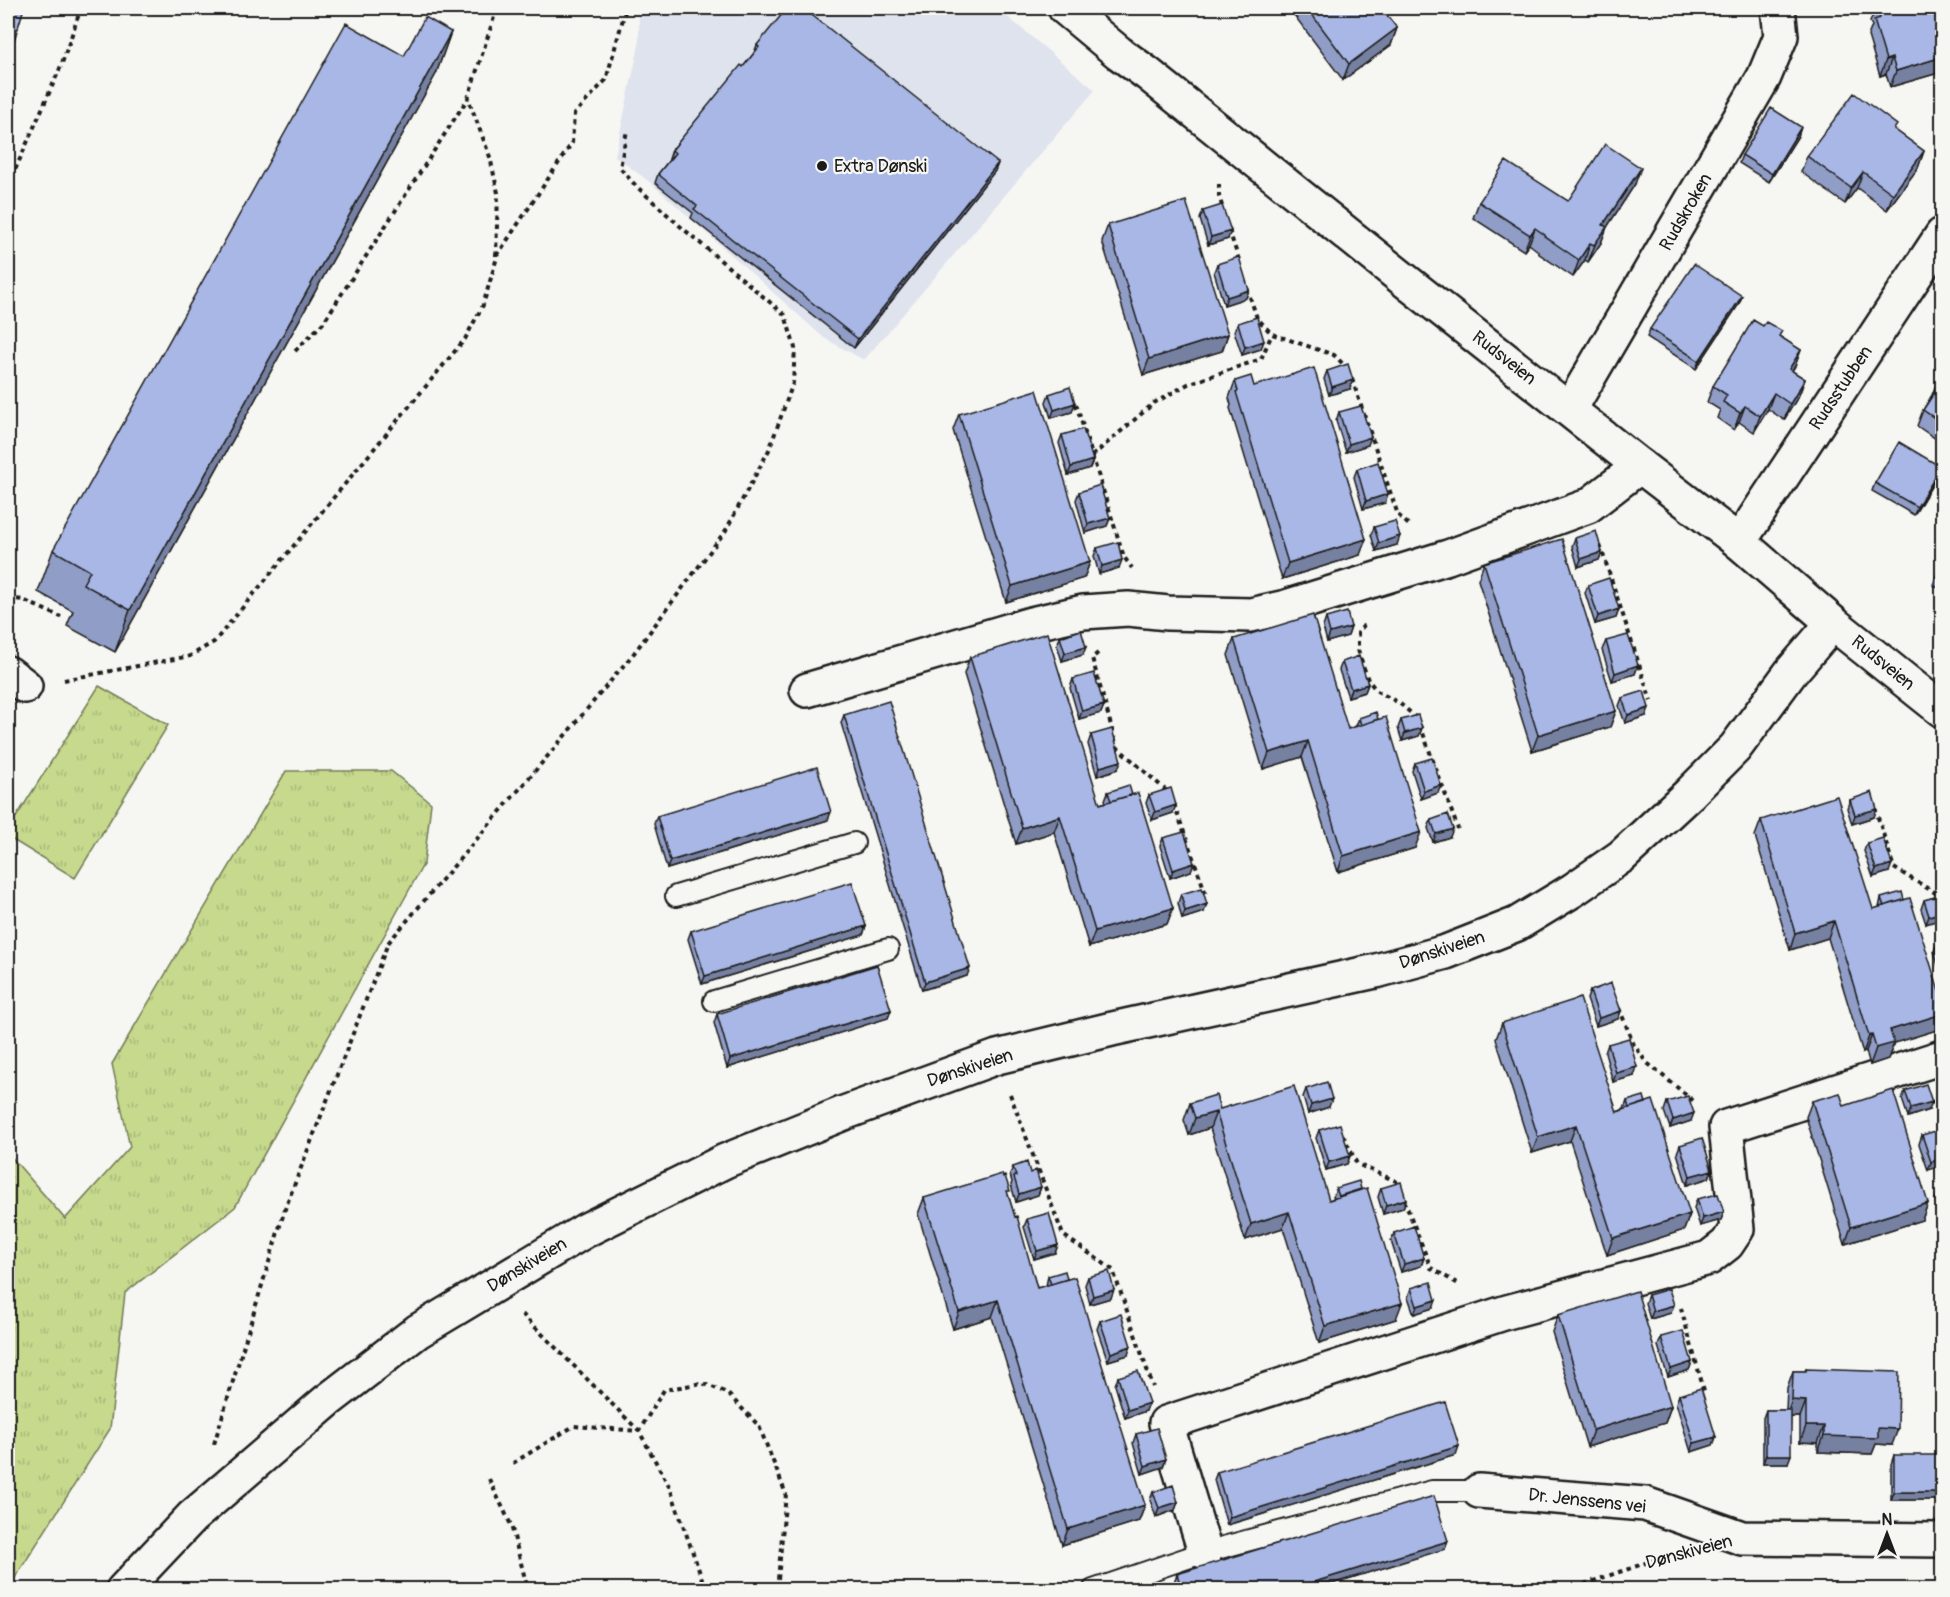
<svg xmlns="http://www.w3.org/2000/svg" width="1950" height="1597" font-family="Pangolin,sans-serif">
<defs>
<pattern id="grass-tufts" width="24" height="20" patternUnits="userSpaceOnUse" patternTransform="scale(1.5)"><rect width="24" height="20" fill="#c6d98d"/><path d="M3 7l-1-3M5 7V3M7 7l1-3M15 17l-1-3M17 17v-4M19 17l1-3" fill="none" stroke="#aaba79"/></pattern>
</defs>
<rect width="100%" height="100%" fill="#f6f6f2"/>
<filter id="ink" filterUnits="userSpaceOnUse"><feTurbulence type="fractalNoise" baseFrequency=".0167" numOctaves="2"/><feDisplacementMap in="SourceGraphic" scale="12" xChannelSelector="R" yChannelSelector="G"/><feConvolveMatrix kernelMatrix="1 2 1 2 8 2 1 2 1" color-interpolation-filters="sRGB"/></filter>
<g filter="url(#ink)">
<path fill="#dfe3ee" d="M639,8h358l98,82 -231,270 -40,-22 -173,-155 -36,-27 24,-111z"/>
<path fill="url(#grass-tufts)" stroke="#717a54" stroke-width="1.5" d="M99,686l69,39 -93,153 -67,-41v-7z
M286,771h105l40,32 -7,60 -189,344 -110,86 -15,136 -102,160v-436l57,66 65,-72 -18,-83z"/>
<g fill="none" stroke-linecap="round" stroke-linejoin="round">
<g stroke="#1c1c1c" stroke-width="24">
<path id="service" d="M676,896l178,-53
M714,1001l174,-52
M1093,1590l112,-38 227,-61h47"/>
</g>
<g stroke="#1c1c1c" stroke-width="38">
<path id="minor" d="M1570,409l194,-332 17,-41 -3,-28
M1739,542l203,-307
M1833,623l109,87
M8,673l17,13
M807,690l224,-66 52,-12 45,-3 40,4 83,2 35,-8 162,-50 140,-51 52,-40
M1479,1491l166,13 97,34 200,2
M1205,1552l-39,-129 341,-111 202,-54 18,-14 10,-15 -11,-102 216,-70"/>
</g>
<g stroke="#1c1c1c" stroke-width="38">
<path id="tertiary" d="M123,1590l69,-73 135,-116 91,-70 168,-101 139,-69 119,-48 153,-56 115,-28 264,-58 70,-19 71,-28 56,-34 49,-34 67,-62 46,-46 56,-76 42,-49 -94,-81 -99,-76 -238,-188 -254,-204 -29,-21 -54,-45"/>
</g>
<path stroke="#1c1c1c" stroke-width="4" stroke-dasharray="4.5 4.5" stroke-linecap="butt" d="M1219,184v12l4,13
M8,186l53,-120 20,-58
M1229,230l10,30
M496,256l2,-63 -8,-36 -22,-59 29,-90
M1247,288l10,30 15,16 62,21 12,12
M295,351l28,-28 145,-225
M1352,379l46,136 12,11
M1076,404l48,153 8,11
M1092,456l62,-53 34,-19 73,-25 11,-25
M1600,545l51,156
M8,598l15,2 38,17
M1364,625l-6,8v17l10,30 9,11 22,12 18,15
M1098,653l-6,5 25,89 52,46
M64,680l126,-24 24,-14 251,-303 18,-34 15,-51 74,-111 2,-29 32,-34 20,-72
M1420,725l38,104
M1174,804l32,90
M1875,808l19,60 48,29
M1619,1008l15,37 12,17 49,40
M1010,1094l53,141 50,35 40,117
M1932,1100l10,34
M1343,1135l14,29 39,17 3,7
M1404,1200l27,68 29,17
M1681,1308l24,86
M522,1314l117,117 31,57 36,102
M214,1444l71,-235 103,-266 164,-192 82,-98 92,-123 43,-80 24,-67 2,-35 -10,-33 -105,-89 -44,-40 -16,-18 7,-38
M513,1463l61,-37 65,5 25,-41 38,-7 25,10 32,33 27,68 -9,96
M489,1479l22,46 17,65
M1567,1590l102,-35"/>
<use href="#service" stroke="#f6f6f2" stroke-width="20"/>
<use href="#minor" stroke="#f6f6f2" stroke-width="33"/>
<use href="#tertiary" stroke="#f6f6f2" stroke-width="33"/>
</g>
<path fill="#909dc6" stroke="#1c1c1c" stroke-width="1.5" d="M1297,8h84l16,20 -6,17 -48,35 -49,-65z
M1876,8h58l8,64 -52,15 -4,-13 -6,2 -12,-40 4,-10 -2,-4z
M451,32l-15,42 -321,578 -48,-26 6,-15 -35,-19 15,-42 351,-494z
M757,45l241,118 -3,8 -141,177 -163,-130 2,-5 -38,-30 3,-9 12,-15h-1l3,-9 71,-83 11,-14z
M1801,127l-3,9 -29,46 -30,-19 3,-8z
M1895,130l29,21 -6,17 -31,42 -30,-22 -12,16 -44,-32 6,-16z
M1635,184l-28,43 -6,16 -13,19 -3,-2 -12,17 -35,-24v-2l-9,-7 -5,7 -51,-33 6,-16 89,-1z
M1203,211l25,28 -20,6 -8,-26z
M1108,225l120,109 -6,17 -79,24 -41,-134z
M1217,264l32,26 -3,8 -22,7 -10,-33z
M1742,296l-3,8 -43,65 -49,-32 3,-8z
M1238,323l23,26 -19,6 -8,-24z
M1780,337l21,13 -6,16 -3,5 13,8 -6,16 -15,25 -16,-11 -14,23 -15,-10 -5,8 -17,-12 3,-8 -13,-8 6,-16z
M1327,371l23,18 -21,6 -5,-16z
M1942,373v70l-25,-17 6,-16 9,-15 6,-16z
M1235,381l125,174 -78,24 -52,-171 1,-3 -2,-7z
M1049,394l26,9 -3,9 -21,6 -5,-16z
M1339,412l29,33 -22,7 -10,-31z
M959,414l131,148 -6,16 -78,24 -53,-172z
M1062,435l31,25 -3,8 -22,7 -9,-32z
M1357,469l28,34 -22,6 -9,-32z
M1938,475l-24,40 -42,-24 3,-8z
M1079,492l31,26 -3,8 -22,7 -9,-33z
M1374,527l23,18 -21,6 -5,-16z
M1575,538l27,14 -3,8 -21,7 -6,-21z
M1097,548l22,20 -20,6 -5,-18z
M1484,563l132,148 -6,16 -78,24 -54,-171z
M1942,563v27l-9,-5 6,-17z
M1588,585l31,24 -3,9 -21,6 -10,-31z
M1326,618l25,9 -3,9 -21,6 -4,-15z
M1060,637l23,18 -21,6 -5,-16z
M1234,639l114,90 8,-3 3,-8 56,130 -77,24 -36,-115 -39,12 -35,-114z
M1606,641l32,24 -3,9 -23,7 -10,-31z
M970,657l130,147 6,-2 -1,-2 3,-8 65,116 -6,16 -78,23 -35,-115 -38,12 -52,-170z
M1342,662l26,22 -3,8 -17,5 -9,-27z
M1073,679l31,26 -3,8 -22,6 -9,-31z
M1622,698l24,18 -21,7 -6,-17z
M844,715l123,261 -45,14 -81,-267z
M1401,720l21,8 -3,8 -17,5 -4,-13z
M1091,735l27,34 -21,7 -9,-32z
M1415,763l23,30 -17,6 -9,-28z
M1149,795l24,18 -21,7 -6,-17z
M1850,800l24,17 -22,7 -5,-16z
M657,816l171,4 -161,49 -13,-45z
M1431,820l19,17 -17,5 -5,-14z
M1761,820l112,89 6,-1 2,-10 59,131 -46,14 -6,16 -18,6 -4,-14 -3,2 -35,-115 -38,12 -35,-114z
M1163,838l28,33 -21,7 -10,-32z
M1867,843l22,29 -16,5 -9,-26z
M1181,894l23,18 -22,7 -4,-16z
M1942,895l-16,29 -5,-15 3,-9z
M866,926l-3,9 -161,49 -14,-45 3,-8z
M1942,941v39l-8,-29 3,-8z
M1590,991l31,20 -3,8 -22,7 -9,-27z
M891,1010l-3,8 -161,50 -13,-45 3,-9z
M1502,1023l115,89 7,-3 3,-8 63,113 -6,16 -77,25 -37,-114 -38,12 -36,-114z
M1608,1044l26,32 -21,6 -8,-29z
M1306,1089l23,18 -21,7 -5,-17z
M1905,1091l24,19 -21,7 -6,-18z
M1812,1101l32,5 84,97 -6,17 -77,24 -39,-127z
M1667,1102l24,19 -21,7 -6,-17z
M1190,1103l30,6 109,91 5,-2 -1,-1 3,-9 60,131 -77,24 -36,-115 -38,12 -35,-112 -21,7 -5,-15z
M1319,1130l31,26 -3,8 -21,6 -10,-32z
M1922,1135l20,7 -14,28 -9,-26z
M1680,1145l32,25 -3,8 -22,7 -10,-32z
M1013,1167l17,6 11,14 -3,8 -22,7 -5,-17 1,-3 -2,-7z
M1381,1188l25,11 -3,9 -20,6 -5,-17z
M1942,1190v34l-7,-24 3,-8z
M1008,1195l29,93 9,-2 2,-10 97,229 -6,16 -77,24 -70,-228 -39,12 -35,-115 6,-16z
M1697,1199l27,13 -3,8 -21,6 -6,-18z
M1027,1219l31,26 -3,8 -21,6 -10,-32z
M1394,1233l30,25 -3,8 -20,6 -10,-31z
M1088,1277l23,21 -21,6 -5,-19z
M1411,1288l25,12 -3,8 -19,6 -6,-17z
M1648,1295l23,18 -21,6 -5,-16z
M1558,1315l113,91 -6,17 -78,24 -35,-115z
M1100,1321l28,34 -20,6 -11,-32z
M1661,1337l31,25 -3,8 -21,7 -10,-31z
M1806,1369l86,76 -16,-1 -4,10 -54,-2v-9l-18,-1v-25h-9l-3,46h-25v-45l3,-8h20l1,-22 6,-17h12z
M1118,1377l28,34 -21,7 -10,-33z
M1679,1395l37,42 -3,8 -22,7 -15,-49z
M1136,1434l27,33 -21,7 -9,-31z
M1456,1455l-229,70 -13,-45 3,-8z
M1894,1455l45,45h-48v-36z
M1153,1492l25,10 -3,8 -19,7 -6,-17z
M1448,1541l-3,8 -133,41h-136l-2,-8 3,-8z"/>
<path fill="#7680a1" stroke="#1c1c1c" stroke-width="1.5" d="M1397,28l-6,17 -48,35 6,-16z
M451,32l-15,42 -321,578 15,-42z
M1942,57v15l-52,15 6,-16z
M1892,58l-6,16 -6,2 6,-16z
M1801,127l-3,9 -29,46 3,-8z
M1924,151l-6,17 -31,42 6,-16z
M998,163l-3,8 -141,177 4,-9z
M1641,168l-6,16 -28,43 -6,16 -13,19 15,-37z
M1863,172l-6,16 -12,16 6,-16z
M1535,228l-6,16 -5,7 6,-16z
M1231,231l-3,8 -20,6 3,-8z
M1590,243l-5,17 -12,17 6,-17z
M1249,290l-3,8 -22,7 3,-8z
M1742,296l-3,8 -43,65 3,-8z
M1228,334l-6,17 -79,24 6,-16z
M1264,341l-3,8 -19,6 3,-8z
M1801,350l-6,16 -12,20 6,-17z
M1805,379l-6,16 -15,25 6,-16z
M1353,380l-3,9 -21,6 3,-8z
M1774,393l-6,16 -14,23 6,-16z
M1075,403l-3,9 -21,6 3,-8z
M1745,406l-6,16 -5,8 6,-17z
M1371,437l-3,8 -22,7 3,-8z
M1093,460l-3,8 -22,7 3,-8z
M1941,467l-3,8 -24,40 3,-8z
M1388,494l-3,9 -22,6 3,-8z
M1110,518l-3,8 -22,7 3,-9z
M1400,536l-3,9 -21,6 3,-8z
M1366,539l-6,16 -78,24 6,-16z
M1602,552l-3,8 -21,7 3,-8z
M1122,560l-3,8 -20,6 3,-8z
M1090,562l-6,16 -78,24 6,-16z
M1619,609l-3,9 -21,6 3,-8z
M1351,627l-3,9 -21,6 3,-9z
M1086,647l-3,8 -21,6 3,-8z
M1638,665l-3,9 -23,7 3,-8z
M1368,684l-3,8 -17,5 3,-8z
M1104,705l-3,8 -22,6 3,-8z
M1649,708l-3,8 -21,7 3,-8z
M1616,711l-6,16 -78,24 6,-16z
M1422,728l-3,8 -17,5 3,-8z
M1308,741l-6,16 -39,12 6,-16z
M1121,761l-3,8 -21,7 3,-9z
M1441,785l-3,8 -17,6 3,-8z
M1176,805l-3,8 -21,7 3,-8z
M1877,809l-3,8 -22,7 3,-9z
M831,812l-3,8 -161,49 3,-8z
M1060,816l-6,16 -38,12 6,-16z
M1453,829l-3,8 -17,5 3,-8z
M1421,832l-6,16 -77,24 5,-16z
M1194,863l-3,8 -21,7 3,-8z
M1892,864l-3,8 -16,5 3,-8z
M1207,904l-3,8 -22,7 3,-8z
M1173,908l-6,16 -78,23 6,-16z
M1942,912v7l-16,5 3,-8z
M1834,921l-6,17 -38,12 5,-17z
M866,926l-3,9 -161,49 3,-8z
M970,968l-3,8 -45,14 3,-8z
M891,1010l-3,8 -161,50 3,-9z
M1621,1011l-3,8 -22,7 3,-8z
M1942,1014v8l-2,7 -46,14 -6,16 -18,6 6,-17 14,-18z
M1872,1035l-6,16 -3,2 6,-17z
M1637,1067l-3,9 -21,6 3,-9z
M1332,1099l-3,8 -21,7 3,-9z
M1932,1102l-3,8 -21,7 3,-9z
M1216,1112l-6,16 -21,7 6,-17z
M1694,1113l-3,8 -21,7 3,-8z
M1576,1125l-6,16 -38,12 6,-16z
M1350,1156l-3,8 -21,6 3,-8z
M1942,1158v8l-14,4 3,-8z
M1712,1170l-3,8 -22,7 3,-9z
M1041,1187l-3,8 -22,7 3,-8z
M1406,1199l-3,9 -20,6 3,-9z
M1928,1203l-6,17 -77,24 6,-17z
M1289,1212l-6,16 -38,12 6,-16z
M1724,1212l-3,8 -21,6 3,-8z
M1690,1214l-6,16 -77,25 6,-17z
M1058,1245l-3,8 -21,6 3,-8z
M1424,1258l-3,8 -20,6 3,-8z
M1114,1290l-3,8 -21,6 3,-8z
M998,1300l-6,17 -39,12 6,-17z
M1436,1300l-3,8 -19,6 3,-8z
M1402,1303l-6,16 -77,24 6,-17z
M1674,1305l-3,8 -21,6 3,-8z
M1131,1346l-3,9 -20,6 3,-8z
M1692,1362l-3,8 -21,7 3,-8z
M1792,1400l14,1 -6,16h-14z
M1149,1403l-3,8 -21,7 3,-8z
M1671,1406l-6,17 -78,24 6,-17z
M1806,1426h18l-6,17 -18,-1z
M1878,1428l20,1 -6,16 -16,-1 -4,10 -54,-2 6,-16z
M1716,1437l-3,8 -22,7 3,-9z
M1459,1446l-3,9 -229,70 3,-8z
M1766,1455h25l-3,8h-25z
M1166,1459l-3,8 -21,7 3,-8z
M1894,1492h48l-3,8h-48z
M1178,1502l-3,8 -19,7 3,-9z
M1145,1505l-6,16 -77,24 6,-16z
M1448,1541l-3,8 -133,41h-24z"/>
<path fill="#a8b7e6" stroke="#1c1c1c" stroke-width="1.5" d="M8,8h16l-16,52z
M787,8h16l195,155 -140,176 -164,-130 3,-3 -39,-32 17,-21 -3,-3 69,-85 2,2 16,-20 -2,-2z
M1307,8h74l16,20 -48,36z
M1877,8h57l8,29v20l-46,14 -4,-13 -6,2 -12,-40 6,-2z
M425,17l26,15 -321,578 -47,-26 7,-13 -37,-21 293,-527 58,33z
M1854,93l43,32 -3,4 30,22 -31,43 -30,-22 -12,16 -44,-32z
M1771,108l30,19 -29,47 -30,-19z
M1605,144l36,24 -38,57 4,2 -13,18 -4,-2 -11,17 -35,-24 1,-1 -10,-7 -5,7 -51,-33 27,-41 62,40z
M1186,201l42,133 -79,25 -41,-134z
M1222,205l9,26 -20,6 -8,-26z
M1239,257l10,33 -22,7 -10,-33z
M1694,264l48,32 -43,65 -49,-32z
M1257,317l7,24 -19,6 -7,-24z
M1753,320l10,6 3,-4 16,9 -3,5 22,14 -12,19 16,10 -15,25 -16,-11 -14,23 -15,-10 -5,7 -17,-11 4,-7 -14,-9z
M1348,364l5,16 -21,7 -5,-16z
M1314,368l52,171 -78,24 -52,-171 2,-1 -3,-10 16,-5 3,10z
M1942,373v50l-19,-13 19,-29 -4,-2z
M1070,387l5,16 -21,7 -5,-16z
M1037,390l53,172 -78,24 -53,-172z
M1361,406l10,31 -22,7 -10,-32z
M1083,429l10,31 -22,7 -9,-32z
M1899,442l42,25 -24,40 -42,-24z
M1378,462l10,32 -22,7 -9,-32z
M1100,485l10,33 -22,6 -9,-32z
M1395,521l5,15 -21,7 -5,-16z
M1596,531l6,21 -21,7 -6,-21z
M1562,539l54,172 -78,24 -54,-172z
M1118,542l4,18 -20,6 -5,-18z
M1609,578l10,31 -21,7 -10,-31z
M1347,612l4,15 -21,6 -4,-15z
M1313,615l35,114 38,-12 35,115 -78,24 -35,-115 -39,12 -35,-114z
M1081,630l5,17 -21,6 -5,-16z
M1047,633l53,171 38,-11 35,115 -78,23 -35,-115 -38,12 -52,-171z
M1628,635l10,30 -23,8 -9,-32z
M1359,656l9,28 -17,5 -9,-27z
M1094,673l10,32 -22,6 -9,-32z
M1644,691l5,17 -21,7 -6,-17z
M889,701l81,267 -45,14 -81,-267z
M1376,712l2,7 -17,6 -2,-7z
M1418,715l4,13 -17,5 -4,-13z
M1112,729l9,32 -21,6 -9,-32z
M1432,758l9,27 -17,6 -9,-28z
M817,767l14,45 -161,49 -13,-45z
M1129,785l3,10 -21,6 -3,-9z
M1171,788l5,17 -21,7 -6,-17z
M1872,792l5,17 -22,6 -5,-15z
M1837,796l36,113 37,-11 32,103v13l-52,16 4,13 -18,5 -4,-13 -3,1 -35,-115 -39,12 -34,-113z
M1448,814l5,15 -17,5 -5,-14z
M1184,832l10,31 -21,7 -10,-32z
M1883,838l9,26 -16,5 -9,-26z
M852,882l14,44 -161,50 -14,-45z
M1202,888l5,16 -22,7 -4,-17z
M1902,892l2,8 -20,6 -3,-8z
M1942,895v17l-13,4 -5,-16z
M1942,941v20l-5,-18z
M877,965l14,45 -161,49 -13,-45z
M1611,983l10,28 -22,7 -9,-27z
M1580,998l37,114 36,-12 37,114 -77,24 -37,-113 -38,12 -36,-114z
M1629,1038l8,29 -21,6 -8,-29z
M1327,1082l5,17 -21,6 -5,-16z
M1926,1084l6,18 -21,6 -6,-17z
M1294,1086l35,114 38,-12 35,115 -77,23 -36,-114 -38,12 -35,-112 -21,6 -5,-15 26,-8 4,14z
M1893,1090l35,113 -77,24 -39,-126 28,-8 4,13z
M1644,1096l2,7 -17,5 -2,-7z
M1688,1096l6,17 -21,7 -6,-18z
M1340,1124l10,32 -21,6 -10,-32z
M1939,1130l3,12v16l-11,4 -9,-27z
M1702,1138l10,32 -22,6 -10,-31z
M1027,1162l3,11 6,-3 5,17 -22,7 -5,-17 2,-1 -3,-9z
M1002,1174l1,3 2,-1 5,15h-3l8,26 2,-1 20,72 38,-11 70,228 -77,24 -70,-229 -39,12 -35,-114z
M1359,1181l2,8 -22,7 -3,-8z
M1401,1182l5,17 -20,6 -5,-17z
M1942,1190v18l-4,-16z
M1718,1194l6,18 -21,6 -6,-19z
M1049,1213l9,32 -21,6 -10,-32z
M1414,1226l10,32 -20,6 -10,-31z
M1065,1271l2,8 -16,5 -3,-8z
M1109,1271l5,19 -21,6 -5,-19z
M1431,1282l5,18 -19,6 -6,-18z
M1669,1289l5,16 -21,6 -5,-16z
M1637,1291l34,115 -78,24 -35,-115z
M1121,1314l10,32 -20,7 -11,-32z
M1683,1331l9,31 -21,7 -10,-32z
M1806,1369l93,3 -1,57 -20,-1v10l-54,-2v-10h-18v-25l-14,-1 1,-29h13z
M1138,1371l11,32 -21,7 -10,-33z
M1701,1388l15,49 -22,6 -15,-48z
M1445,1402l14,44 -229,71 -13,-45z
M1766,1410h25v45h-25z
M1157,1428l9,31 -21,7 -9,-32z
M1894,1455h48v37h-48z
M1173,1485l5,17 -19,6 -6,-16z
M1434,1496l14,45 -160,49h-106l-5,-16z"/>
</g>
<circle fill="#1c1c1c" stroke="#f6f6f2" stroke-width="2" cx="822" cy="166" r="6"/>
<g text-anchor="middle" dominant-baseline="central" stroke-width="4.5" stroke-linejoin="round" paint-order="stroke">
<g font-size="18" fill="#1c1c1c" stroke="#f6f6f2" text-anchor="start">
<text x="834" y="166">Extra Dønski</text>
</g>
<g font-size="18" fill="#1c1c1c" stroke="#f6f6f2">
<text transform="translate(1686 212) rotate(-60)">Rudskroken</text>
<text transform="translate(1504 358) rotate(38)">Rudsveien</text>
<text transform="translate(1841 388) rotate(-56)">Rudsstubben</text>
<text transform="translate(1883 663) rotate(39)">Rudsveien</text>
<text transform="translate(1442 950) rotate(-18)">Dønskiveien</text>
<text transform="translate(970 1068) rotate(-18)">Dønskiveien</text>
<text transform="translate(527 1265) rotate(-31)">Dønskiveien</text>
<text transform="translate(1587 1501) rotate(6)">Dr. Jenssens vei</text>
<text transform="translate(1689 1552) rotate(-15)">Dønskiveien</text>
</g>
</g>
<rect width="1950" height="1597" fill="none" stroke="#f6f6f2" stroke-width="30"/>
<rect x="15" y="15" width="1920" height="1567" fill="none" stroke="#1c1c1c" stroke-width="2" filter="url(#ink)"/>
<g transform="translate(1887 1534)" stroke="#f6f6f2" stroke-width="4.5" paint-order="stroke">
<path d="M0-4.5L10 22L0 15L-10 22Z" fill="#1c1c1c"/>
<text y="-9" font-size="16" font-weight="bold" text-anchor="middle" fill="#1c1c1c">N</text>
</g>
</svg>
